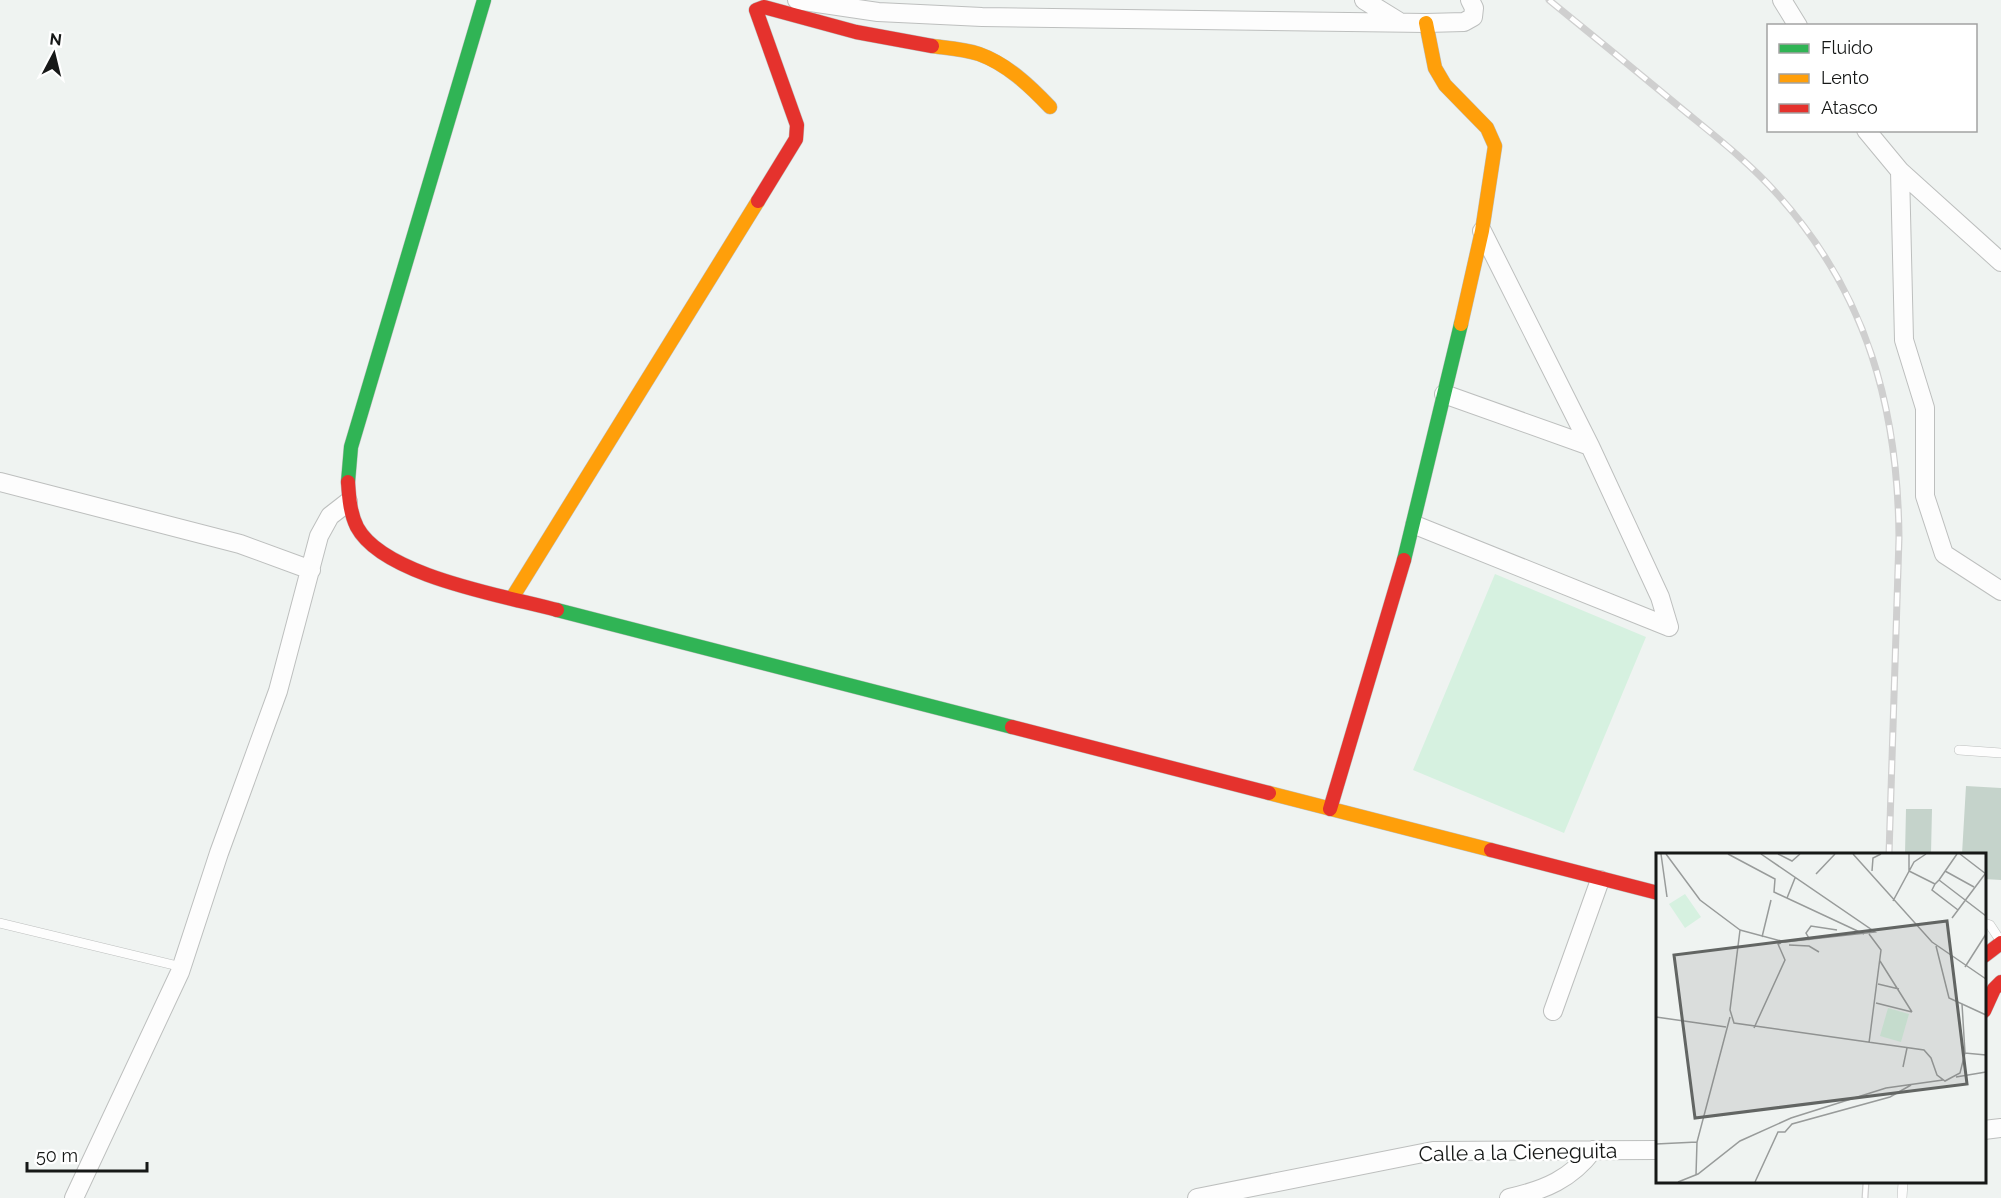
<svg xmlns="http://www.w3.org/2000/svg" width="2001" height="1198" font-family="Raleway,sans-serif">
<rect width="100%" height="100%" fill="#eff3f1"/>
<path fill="#d6f1e0" d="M1495,574l151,63 -82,196 -151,-63z"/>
<path fill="#c5d3cb" d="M1966,786l35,2v92l-17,-1v-25h-22z
M1906,809h26l-1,45h-26z"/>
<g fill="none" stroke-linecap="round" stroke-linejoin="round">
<g stroke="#bdbfbe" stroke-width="10">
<path id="lane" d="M1959,750l42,3
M0,923l182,44
M1984,923l6,2 10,15
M1902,1198l1,-16"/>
</g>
<g stroke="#bdbfbe" stroke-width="20">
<path id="street" d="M797,0l81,12 104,5 444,6 38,-1 9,-5 1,-9 -4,-8
M1364,0l34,21
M1782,0l16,26
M1866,130l34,41 101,91
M1900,171l4,169 21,68v88l19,58 57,37
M1482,231l108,215 70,151 9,30
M1444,394l146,52
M0,482l240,62 71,26
M1415,525l254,102
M1553,1011l47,-131
M1984,1130l17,-2
M74,1198l106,-226 39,-119 59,-162 41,-155 11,-20 18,-14
M1197,1198l236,-47 225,-1
M1509,1198c36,-8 62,-19 84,-48"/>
</g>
<g stroke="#bdbfbe" stroke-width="15">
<path id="fast" d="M348,482l3,-35 133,-447
M1404,560l57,-236
M557,610l455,117"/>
</g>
<g stroke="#bdbfbe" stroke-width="15">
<path id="slow" d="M1426,23l9,45 10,17 42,43 8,18 -13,85 -21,93
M932,46c15,2 32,3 47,8 28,10 51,32 71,53
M512,598l246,-397
M1269,793l222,57"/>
</g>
<g stroke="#bdbfbe" stroke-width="15">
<path id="jam" d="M758,201l38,-62 1,-14 -41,-115 8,-3 92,25 76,14
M348,482c1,15 2,31 9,45 26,49 148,69 200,83
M1012,727l257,66
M1330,809l74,-249
M1491,850l167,43
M1984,956l17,-13
M1984,1011l10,-22 7,-7"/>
</g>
<use href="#lane" stroke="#fdfdfd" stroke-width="9"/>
<use href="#street" stroke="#fdfdfd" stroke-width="18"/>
<use href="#fast" stroke="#30b455" stroke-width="14"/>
<use href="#slow" stroke="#ff9f0a" stroke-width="14"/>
<use href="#jam" stroke="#e5322d" stroke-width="14"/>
<g stroke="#cfcfcf" stroke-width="7">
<path id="rail" d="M1549,0c43,35 85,69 127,104 35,29 72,57 102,91 89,99 120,213 121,343l-10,316
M1865,1198l1,-16"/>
</g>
<use href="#rail" stroke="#fff" stroke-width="4.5" stroke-dasharray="14" stroke-linecap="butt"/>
</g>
<g text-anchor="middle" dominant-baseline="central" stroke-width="5" stroke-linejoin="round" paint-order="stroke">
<g font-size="21" fill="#161817" stroke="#fff">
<text transform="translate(1518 1152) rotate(-1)">Calle a la Cieneguita</text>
</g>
</g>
<g transform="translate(1656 853)">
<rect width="330" height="330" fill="#eff3f1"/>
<path d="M29,41l16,23 -16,11 -16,-24zM232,155l21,6 -8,28 -21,-6z" fill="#d6f1e0"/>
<path fill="none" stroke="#989b9a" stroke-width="1.5" d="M5,1l6,43M10,1l34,46 40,30 -10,80 4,13 190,27 7,8 6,17 8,6 15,-8 5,-20 21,2M72,1l47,25 -1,13 90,42M122,1l14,7 8,-7M197,1l79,88 54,37M253,1v17l26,13 4,-4M304,1l26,20M216,18l1,-13 8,-4M289,18l29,16M160,21l19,-20M283,27l47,36M283,27l18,-26M279,31l-3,6 26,20M131,45l8,-20M237,48l21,-39 12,-8M296,65l33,-44M84,77l45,12 90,-10 -114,-78M213,81l12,16 -12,93M106,84l9,-37M154,87l-4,-7 5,-7 26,4M133,92l20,1 10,6M280,93l13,52 37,17M224,108l32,51M309,114l21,-33M222,131l21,5M220,150l36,9M306,151l3,49M0,164l70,10M98,175l31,-68 -7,-16 3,-1M247,214l4,-19M300,224l30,-5M0,291l41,-2M40,322l1,-33 33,-125M22,329l20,-8 42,-33 51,-23 95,-30 57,-8M99,329l23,-50h7l7,-8 98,-27 21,-12"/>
<path fill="#626563" fill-opacity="0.15" stroke="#626563" stroke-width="3" d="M291,68l20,163 -272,34 -21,-163z"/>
<rect width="330" height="330" fill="none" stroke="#161817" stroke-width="3"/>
</g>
<rect x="1767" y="24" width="210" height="108" fill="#ffffff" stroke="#a2a3a2" stroke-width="1.5"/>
<rect x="1779" y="44" width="30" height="9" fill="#30b455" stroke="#a2a3a2" stroke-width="1.5"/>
<text x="1821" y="54" font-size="18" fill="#161817">Fluido</text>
<rect x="1779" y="74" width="30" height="9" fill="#ff9f0a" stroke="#a2a3a2" stroke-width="1.5"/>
<text x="1821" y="84" font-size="18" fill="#161817">Lento</text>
<rect x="1779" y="104" width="30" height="9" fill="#e5322d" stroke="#a2a3a2" stroke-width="1.5"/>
<text x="1821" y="114" font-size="18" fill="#161817">Atasco</text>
<g transform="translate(54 54) rotate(7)" stroke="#ffffff" stroke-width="4.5" paint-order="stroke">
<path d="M0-4.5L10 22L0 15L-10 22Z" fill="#161817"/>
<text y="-9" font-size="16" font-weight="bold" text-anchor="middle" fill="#161817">N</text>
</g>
<path d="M27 1162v9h120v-9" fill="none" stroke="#161817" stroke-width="3"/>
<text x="36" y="1162" font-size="18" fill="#161817" stroke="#ffffff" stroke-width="4.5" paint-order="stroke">50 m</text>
</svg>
